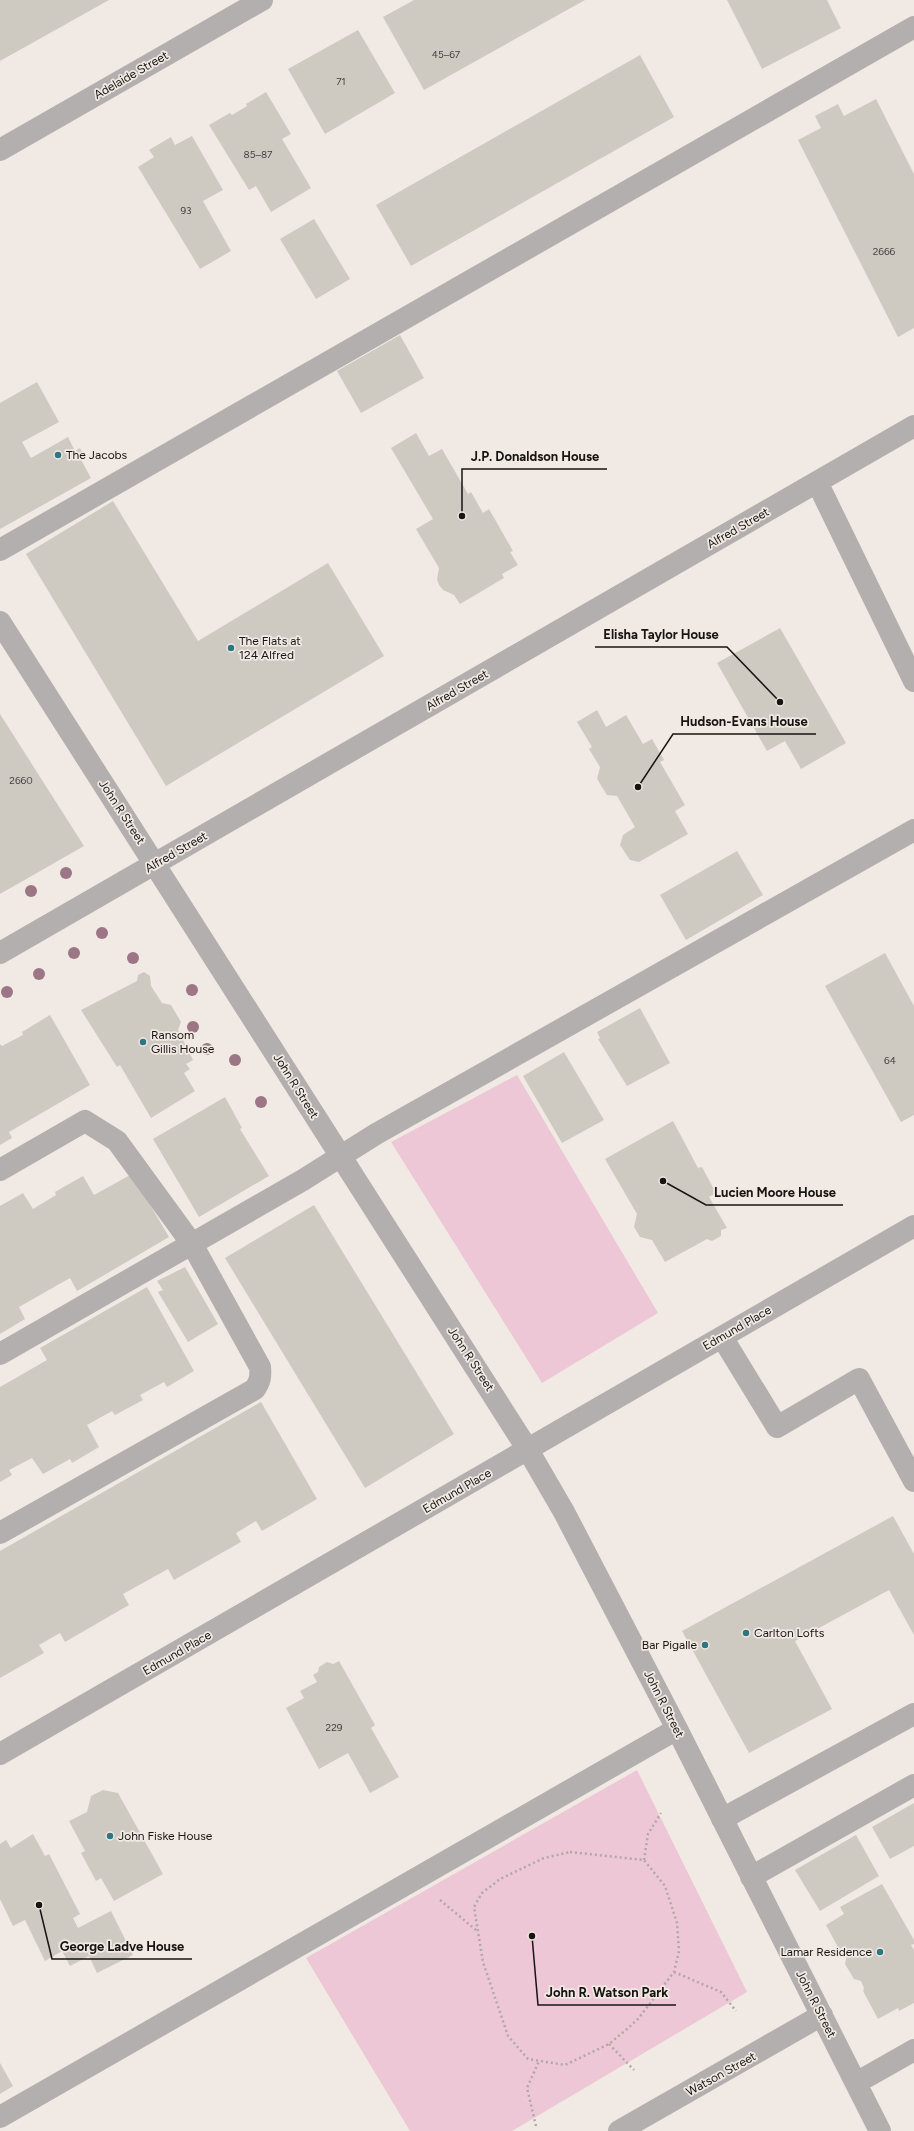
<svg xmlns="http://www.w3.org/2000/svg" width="914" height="2131" font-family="Figtree,sans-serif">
<rect width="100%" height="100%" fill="#f1e9e3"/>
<path fill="#eec7d6" d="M517,1075l141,238 -116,70 -151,-241z
M637,1770l110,222 -235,139h-102l-104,-173z"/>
<path fill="#cecac2" d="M0,0h109l-109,61z
M414,0h171l-161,90 -41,-73z
M727,0h100l14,28 -79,41z
M358,30l37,63 -70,41 -37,-65z
M640,55l34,62 -263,149 -35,-61z
M266,92l25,42 -9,5 29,49 -40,24 -15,-26 -7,4 -40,-65 21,-12 2,2 15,-9 -1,-2z
M876,99l38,75v154l-16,9 -100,-197 23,-12 -6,-12 23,-12 6,12z
M192,136l31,54 -20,11 28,50 -31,18 -62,-102 16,-10 -5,-7 22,-13 4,8z
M314,219l36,60 -34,20 -36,-60z
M400,335l24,43 -63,35 -24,-42z
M37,382l22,40 -37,20 9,16 37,-21 7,14 5,-3 3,6 -4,2 12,22 -91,51v-126z
M416,433l13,23 13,-7 26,45 3,-2 12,21 6,-4 24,42 -3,1 8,13 -16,9 2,4 -44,26 -6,-9 -11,-5 -4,-5 -2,-6 2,-11 -23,-39 17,-10 -42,-71z
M113,501l85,140 130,-78 56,93 -218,130 -140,-232z
M780,628l66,115 -45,26 -16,-28 -18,10 -50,-88z
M597,710l9,17 20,-12 17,29 9,-5 12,21 -4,2 25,43 -10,6 13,23 -49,28 -9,-2 -10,-15 3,-10 12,-8 -18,-31 -10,-1 -10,-16 3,-12 -11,-18 3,-2 -15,-25z
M0,714l84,132 -84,48z
M737,851l26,44 -77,45 -26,-45z
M885,953l29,53v109l-13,7 -76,-136z
M144,972l6,4 1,10 11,17 9,2 10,17 -3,8 15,30 -7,4 4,5 -6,4 11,18 -44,27 -31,-53 -3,2 -36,-57 56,-29 1,-6z
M640,1008l30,55 -43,23 -29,-47 2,-1 -3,-6z
M50,1015l40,70 -81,47 3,6 -12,7v-101l2,2 21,-11 -1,-3z
M564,1052l40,68 -42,23 -39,-67z
M225,1097l17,31 -2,1 29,47 -70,41 -46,-78z
M673,1121l25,47 4,-1 14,26 -7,4 18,31 -6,2v6l-9,5 -5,-2 -42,23 -13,-22 -12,-3 -6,-10 3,-13 -32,-55z
M132,1174l37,63 -92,54 -7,-13 -51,29 6,12 -25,15v-128l23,-13 10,16 23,-14 -1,-3 28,-16 11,19z
M314,1205l140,229 -89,54 -140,-230z
M185,1267l33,57 -30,18 -30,-50 5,-2 -6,-9z
M147,1287l47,84 -27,16 -3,-5 -24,13 3,5 -28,15 -3,-4 -25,14 12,22 -27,16 -2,-4 -27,15 -11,-16 -23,12 3,5 -12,7v-95l47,-27 -7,-12z
M261,1402l56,97 -55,32 -6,-10 -20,12 5,9 -67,38 -6,-11 -45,25 6,11 -64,37 -5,-9 -21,12 5,8 -44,25v-127z
M893,1516l21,38v81l-25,-45 -94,51 37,68 -83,44 -67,-122z
M339,1661l36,64 -4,3 28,49 -29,16 -22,-40 -29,16 -33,-61 18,-10 -4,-7 17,-9 -4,-7 5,-3 1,-5 8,-5 6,2z
M103,1790l15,3 45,81 -49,27 -13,-23 -5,3 -15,-28 4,-2 -16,-30 18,-9 4,-16z
M914,1803v43l-24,13 -18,-32z
M33,1834l12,22 4,-2 31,60 -7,4 5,10 33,-17 22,44 -36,18 -8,-17 -19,10 -8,-15 -17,10 -20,-41 -12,6 -13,-27v-55l6,-4 5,8z
M856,1835l23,41 -59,35 -25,-41z
M882,1884l32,56v4l-3,1 3,5v53l-15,8 -1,-3 -20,11 -15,-28 1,-3 -3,-7 -7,-2 -9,-15 2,-9 -4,-8 -4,2 -13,-24 18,-11 -4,-7z
M0,2063l13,23 -13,8z"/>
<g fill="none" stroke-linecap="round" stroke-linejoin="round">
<path stroke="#afa9a4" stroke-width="2.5" stroke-dasharray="2 3" stroke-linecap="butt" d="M570,1852l74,8 21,26 12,37 2,28 -5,21 -36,47 -11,10 -18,15 -44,21 -37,-6 -20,-23 -25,-74 -9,-55 8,-14 18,-14 44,-21z
M644,1860l4,-26 13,-21
M440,1900l36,30
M674,1972l47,20 15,19
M609,2044l25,26
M536,2126l-9,-38 12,-27"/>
<path stroke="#b3afae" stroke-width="22" d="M0,150l262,-150
M817,482l97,199
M0,550l914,-523
M0,622l528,828 36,62 113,217 203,402
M0,953l914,-527
M0,1170l85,-49 32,20 75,103 68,123c1,10 0,14 -5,22l-255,144
M722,1337l55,90 82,-48 55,102
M0,1354l303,-174 73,-46 538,-304
M0,1754l914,-528
M722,1819l192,-105
M751,1877l163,-92
M856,2083l58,-33
M0,2117l677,-388
M619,2131l203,-116"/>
</g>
<g fill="#9c7684">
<circle cx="66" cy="873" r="6"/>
<circle cx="31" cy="891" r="6"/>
<circle cx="102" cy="933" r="6"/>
<circle cx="74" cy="953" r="6"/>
<circle cx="133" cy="958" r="6"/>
<circle cx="39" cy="974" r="6"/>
<circle cx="192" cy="990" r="6"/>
<circle cx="7" cy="992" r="6"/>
<circle cx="193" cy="1027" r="6"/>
<circle cx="207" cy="1049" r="6"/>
<circle cx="235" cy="1060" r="6"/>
<circle cx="261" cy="1102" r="6"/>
</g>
<g fill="#2f7681" stroke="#f1e9e3" stroke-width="1.5">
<circle cx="58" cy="455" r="4"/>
<circle cx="231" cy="648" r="4"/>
<circle cx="143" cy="1042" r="4"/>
<circle cx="746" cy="1633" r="4"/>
<circle cx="705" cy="1645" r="4"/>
<circle cx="110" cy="1836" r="4"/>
<circle cx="880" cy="1952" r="4"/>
</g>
<g text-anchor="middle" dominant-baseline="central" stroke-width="3.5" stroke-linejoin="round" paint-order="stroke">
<g font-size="10" fill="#45423e">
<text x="446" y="54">45–67</text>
<text x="341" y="81">71</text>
<text x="258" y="154">85–87</text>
<text x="186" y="210">93</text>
<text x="884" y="251">2666</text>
<text x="21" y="780">2660</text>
<text x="890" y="1060">64</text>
<text x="334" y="1727">229</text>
</g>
<g font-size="12" fill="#171412" stroke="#f1e9e3">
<text transform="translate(131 75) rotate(-30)">Adelaide Street</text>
<text transform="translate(738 528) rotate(-30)">Alfred Street</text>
<text transform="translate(457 690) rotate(-30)">Alfred Street</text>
<text transform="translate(122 812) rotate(57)">John R Street</text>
<text transform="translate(176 852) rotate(-30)">Alfred Street</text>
<text transform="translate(296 1086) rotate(58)">John R Street</text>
<text transform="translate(737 1328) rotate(-30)">Edmund Place</text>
<text transform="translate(471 1359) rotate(57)">John R Street</text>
<text transform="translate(457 1491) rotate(-30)">Edmund Place</text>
<text transform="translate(177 1653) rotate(-30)">Edmund Place</text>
<text transform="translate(664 1704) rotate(63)">John R Street</text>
<text transform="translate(816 2004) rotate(63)">John R Street</text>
<text transform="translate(721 2074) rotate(-29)">Watson Street</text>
</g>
<g font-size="12" fill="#171412" stroke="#f1e9e3" text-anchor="start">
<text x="66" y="455">The Jacobs</text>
<text x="239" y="641">The Flats at<tspan x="239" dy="14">124 Alfred</tspan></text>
<text x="151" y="1035">Ransom<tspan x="151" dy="14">Gillis House</tspan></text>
<text x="754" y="1633">Carlton Lofts</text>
<text x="697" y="1645" text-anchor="end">Bar Pigalle</text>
<text x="118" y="1836">John Fiske House</text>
<text x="872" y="1952" text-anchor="end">Lamar Residence</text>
</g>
</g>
<path fill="none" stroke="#171412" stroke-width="1.5" d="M462 516L462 469H607M780 702L727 647H595M638 787L673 734H816M663 1181L706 1205H843M39 1905L52 1959H192M532 1936L538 2005H676"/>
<g fill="#171412" stroke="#f1e9e3" stroke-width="1.5">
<circle cx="462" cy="516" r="4"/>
<circle cx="780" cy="702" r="4"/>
<circle cx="638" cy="787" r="4"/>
<circle cx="663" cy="1181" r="4"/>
<circle cx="39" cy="1905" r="4"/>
<circle cx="532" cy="1936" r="4"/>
</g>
<g font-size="13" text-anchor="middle" font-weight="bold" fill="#171412" stroke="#f1e9e3" stroke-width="3.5" stroke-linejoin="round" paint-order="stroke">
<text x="535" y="461">J.P. Donaldson House</text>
<text x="661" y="639">Elisha Taylor House</text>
<text x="744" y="726">Hudson-Evans House</text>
<text x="775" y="1197">Lucien Moore House</text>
<text x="122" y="1951">George Ladve House</text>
<text x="607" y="1997">John R. Watson Park</text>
</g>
</svg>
